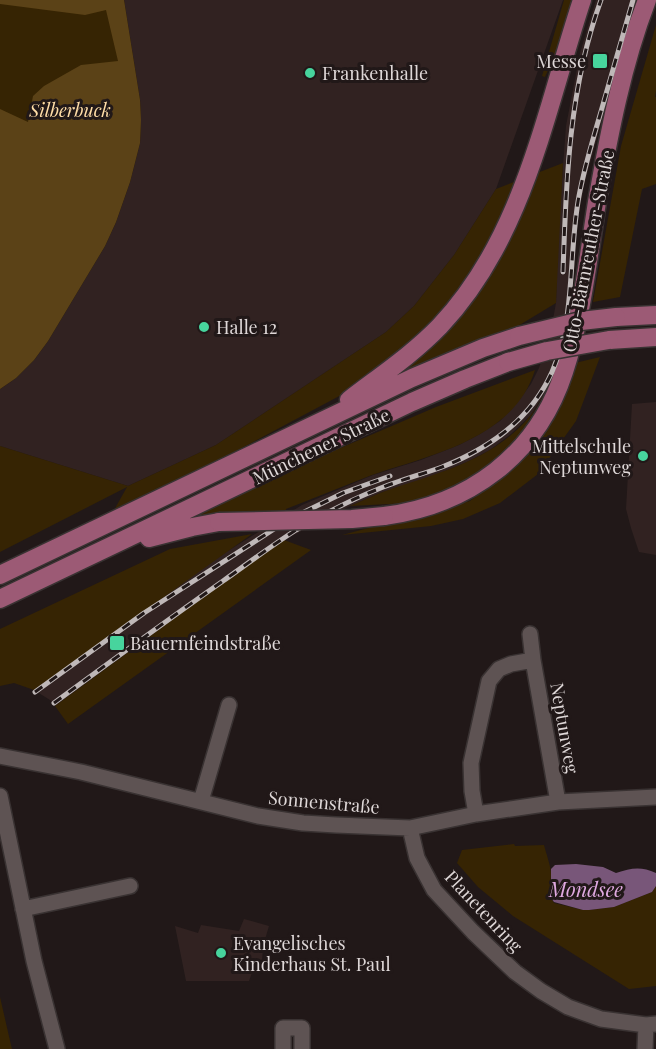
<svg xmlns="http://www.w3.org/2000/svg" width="656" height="1049" font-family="'Playfair Display',serif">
<rect width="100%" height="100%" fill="#211818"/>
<path fill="#312221" d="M124,0h439l-67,189 -42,66 -40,51 -28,26 -170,113 -88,41 -128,-40v-57l16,-11 18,-18 14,-19 57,-95 11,-24 14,-40 10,-39 1,-23 -1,-20z
M596,0h41l-26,87 -27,98 -7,39 -6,79 -5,34 -12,37 -9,19 -15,23 -19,18 -21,16 -23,12 -39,16 -48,15 -30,13 -66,34 -52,36 -177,130 -5,-6 -16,-10 100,-74 84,-59 84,-52 71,-30 48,-15 38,-15 21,-11 20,-13 16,-17 15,-20 8,-16 11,-32 6,-33 2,-70 8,-107 14,-73z
M656,402v153l-17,-3 -8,-24 -5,-19 6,-105z
M244,919l25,7 -6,20 -1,15 -3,7 -5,-1 -5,14h-63l-11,-55 23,7 3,-8 38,6z"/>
<path fill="#362403" d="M0,0h124l16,100 1,20 -1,23 -10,39 -14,40 -11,24 -57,95 -14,19 -18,18 -16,11z
M564,0h11l-12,37 -18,40 -3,-1z
M656,25v66l-1,6h1v87l-14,5 -22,108 -27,5 28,-156z
M563,163l-7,140 -48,29 -119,49 -44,12 -105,56 -127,63 14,-25 -127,65v-106l128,40 88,-41 170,-113 28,-26 40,-51 42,-66z
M600,357l-24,64 -38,53 -38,29 -37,16 -32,7 -89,9 128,-34 43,-33 39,-48 23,-57z
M535,370c-21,69 -105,85 -163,105 -29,11 -57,23 -86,34l-1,4 -105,8 79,-38 177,-76z
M545,393l-35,59 -46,32 -55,19 -59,3c10,-4 20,-9 30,-13 53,-19 112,-31 150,-77 6,-7 10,-16 15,-23z
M252,534l-218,156 -20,-7 -14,3v-57l170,-80z
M284,540l27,10 -243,174 -13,-18 177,-130z
M514,844l1,2 29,-1c2,8 7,22 7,29 0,9 -3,21 3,29l29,7h6l25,-3 38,-15 4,-6v100l-27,3 -116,-73 -35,-29 -21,-24 5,-13z
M0,997l11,48 1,4h-12z"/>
<path fill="#5b4217" d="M0,0h124l16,100 1,20 -1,23 -10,39 -14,40 -11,24 -57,95 -14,19 -18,18 -16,11v-280l28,13 5,-26 11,-10 37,-21 37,-4 -12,-51 -21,5 -85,-11z"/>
<path fill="#785679" d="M576,864l27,3 13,6c15,-5 25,-7 40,0v13l-4,6 -38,15 -25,3h-6l-29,-8 -3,-4v-29l4,-4z"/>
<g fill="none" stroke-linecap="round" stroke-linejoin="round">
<g stroke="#393232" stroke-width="18">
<path id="minor" d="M530,634l3,26 25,142
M0,756l81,16 177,44 45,7 33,2 74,3 66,-14 82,-12 98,-5
M0,796l34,165 23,88
M201,801l28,-96
M476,814l-4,-23 -1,-28 18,-82 10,-12 12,-5 22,-4
M410,828l7,30 17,32 39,42 42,40 26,19 27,16 33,12 45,6 10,-1
M23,909l107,-23
M283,1049v-21h19v21
M645,1049l1,-24"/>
</g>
<g stroke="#393232" stroke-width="21">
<path id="major" d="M616,317l40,-2
M609,340l47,-3
M349,400c31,-24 63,-45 91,-74 84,-89 105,-214 142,-326
M384,516c85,-11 153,-61 180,-144 18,-55 24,-113 33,-170 12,-68 25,-137 50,-202
M149,538l43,-11 27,-5
M0,575l412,-197 71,-30 36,-12
M0,599l412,-197 53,-23 43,-17"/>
</g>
<use href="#minor" stroke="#5e5353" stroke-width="15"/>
<use href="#major" stroke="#9c5a75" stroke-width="18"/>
<g stroke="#bfb8b8" stroke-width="5">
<path id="rail" d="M563,272c3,-92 6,-184 38,-272
M35,692l109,-79 144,-93 55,-27 47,-17
M54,703c56,-41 112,-82 169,-122 24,-17 48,-35 73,-51 26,-15 52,-29 80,-40 21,-9 44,-15 66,-23 46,-18 89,-48 110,-95 24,-55 16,-117 27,-176 5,-27 13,-54 21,-81 11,-39 22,-77 33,-115"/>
</g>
<use href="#rail" stroke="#211818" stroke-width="3" stroke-dasharray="9" stroke-linecap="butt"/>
<g stroke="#393232" stroke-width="21" stroke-linecap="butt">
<path id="major-bridge" d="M519,336l62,-15 35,-4
M508,362l39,-11 62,-11
M219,522l133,-3 32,-3"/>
</g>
<use href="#major-bridge" stroke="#9c5a75" stroke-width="18"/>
</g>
<g fill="#47d49d" stroke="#211818" stroke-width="2">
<rect x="592" y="53" width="16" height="16" rx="3"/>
<circle cx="310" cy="73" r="6"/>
<circle cx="204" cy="327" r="6"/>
<circle cx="643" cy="456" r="6"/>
<rect x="109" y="635" width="16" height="16" rx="3"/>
<circle cx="221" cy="953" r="6"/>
</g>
<g text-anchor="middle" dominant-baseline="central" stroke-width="6" stroke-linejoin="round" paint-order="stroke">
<g font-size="18" fill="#ded7d7" stroke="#211818" text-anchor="start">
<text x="586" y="61" text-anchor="end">Messe</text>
<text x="322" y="73">Frankenhalle</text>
<text x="216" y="327">Halle 12</text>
<text x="631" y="446" text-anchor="end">Mittelschule<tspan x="631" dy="21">Neptunweg</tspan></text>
<text x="130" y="643">Bauernfeindstraße</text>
<text x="233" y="943">Evangelisches<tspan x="233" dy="21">Kinderhaus St. Paul</tspan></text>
</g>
<g font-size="18" font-style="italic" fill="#ffdda7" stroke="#211818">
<text x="70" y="110">Silberbuck</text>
</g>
<g font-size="18" fill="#ded7d7" stroke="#211818">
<text transform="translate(588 251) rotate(-79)">Otto-Bärnreuther-Straße</text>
<text transform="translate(321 446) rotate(-26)">Münchener Straße</text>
<text transform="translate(565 728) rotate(80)">Neptunweg</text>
<text transform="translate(324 802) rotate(5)">Sonnenstraße</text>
<text transform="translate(484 911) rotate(47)">Planetenring</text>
</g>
<g font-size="20" font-style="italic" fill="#e0a9e1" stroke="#211818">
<text x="586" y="888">Mondsee</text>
</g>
</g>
</svg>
